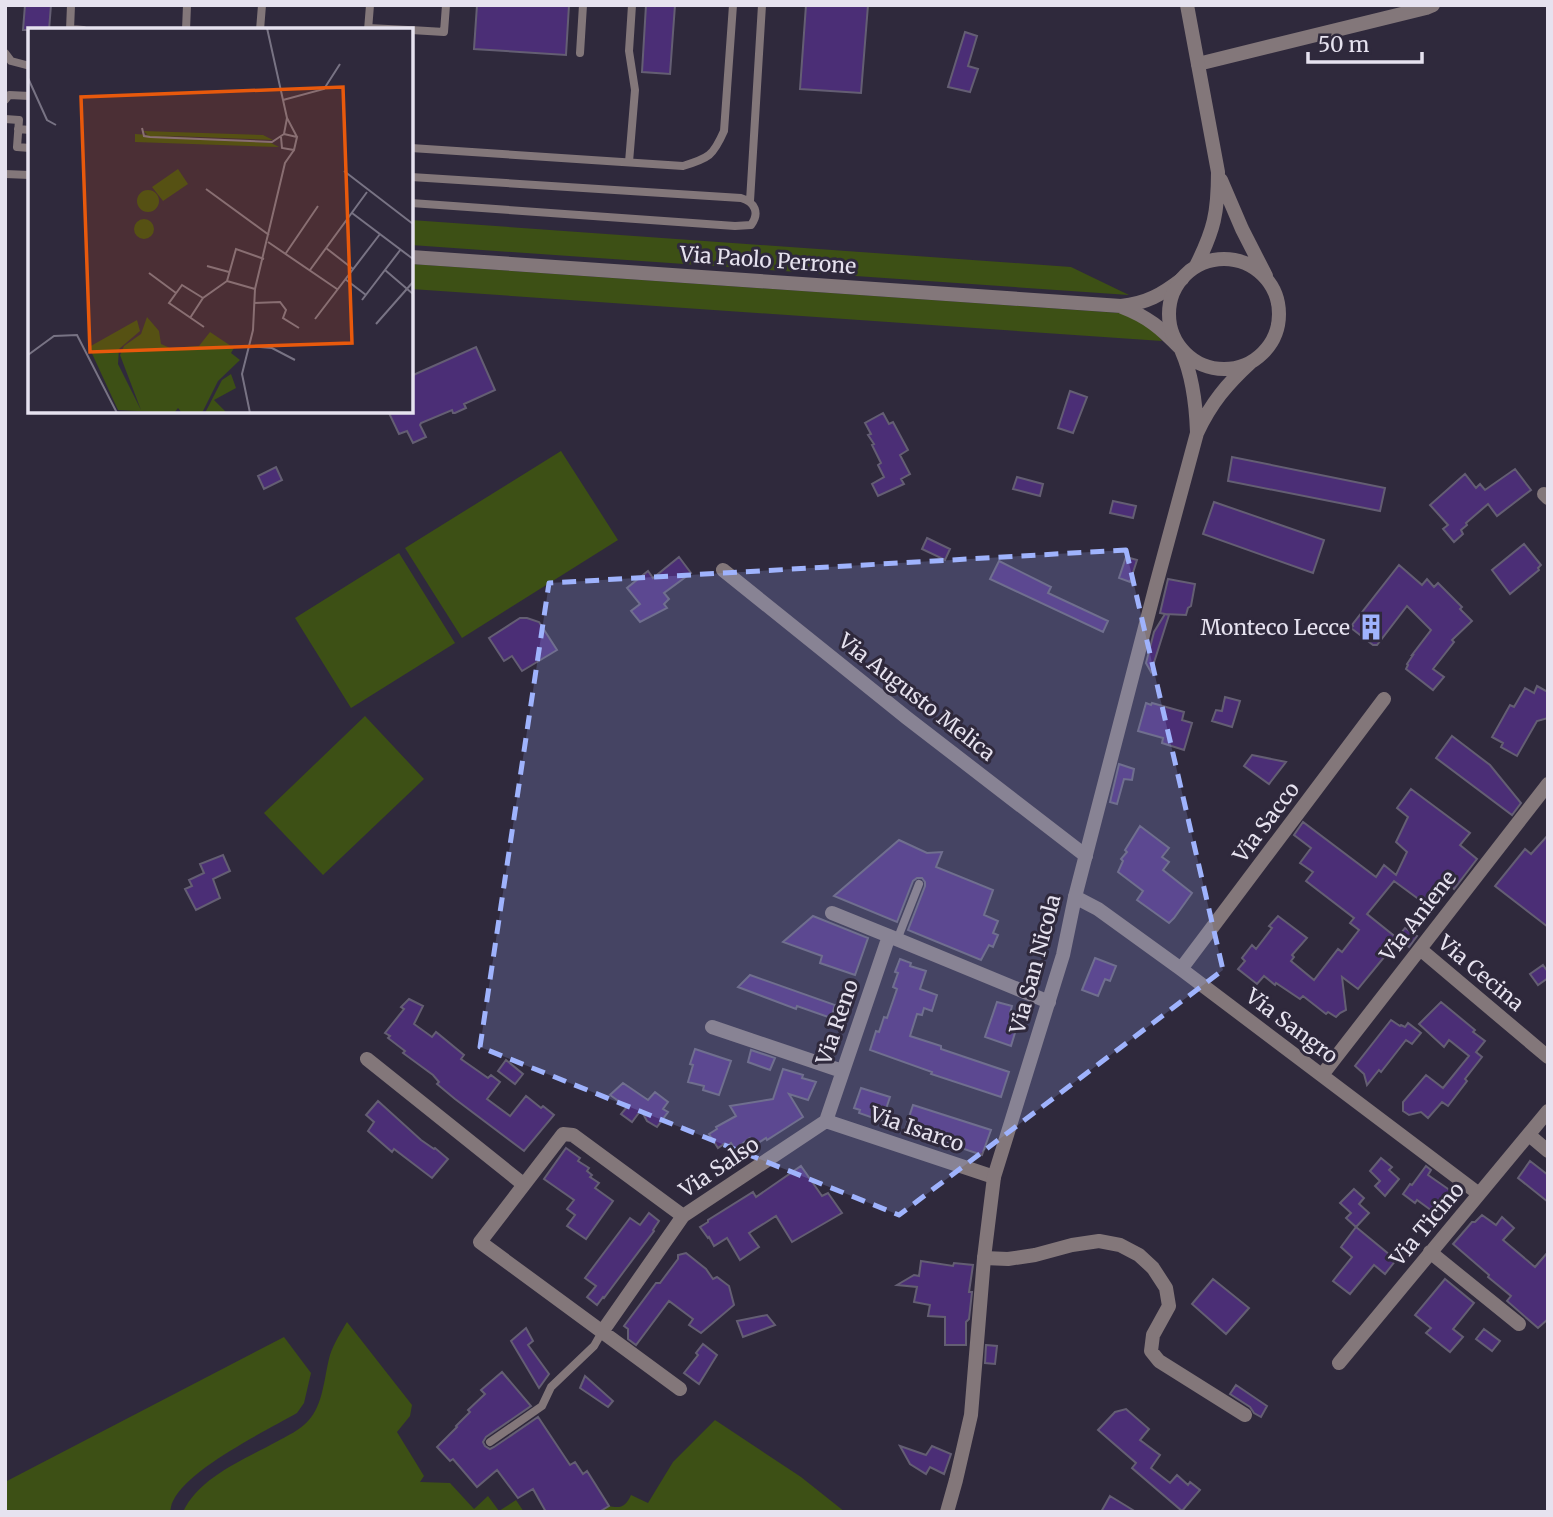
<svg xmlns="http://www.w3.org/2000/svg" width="1553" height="1517" font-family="Merriweather,serif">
<rect width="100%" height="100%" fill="#2f293c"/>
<path fill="#3d5015" d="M411,220l660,47 58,28 -718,-50z
M411,264l708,49c15,3 34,14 43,28l-751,-52z
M561,451l57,89 -156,98 -57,-90z
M399,553l56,90 -104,65 -56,-90z
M365,716l59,63 -101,96 -59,-62z
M347,1322l65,83 -2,11 -13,16 27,44 -4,6 30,1 24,26 14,-13 11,15 17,-11 8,12h-341c16,-35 62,-53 93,-70 11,-6 24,-12 32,-21 16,-17 16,-45 22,-66 4,-12 11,-23 17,-33z
M284,1337l27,36 -7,30 -7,10c-33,19 -108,55 -124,88 -2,3 -2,7 -3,11h-165v-30z
M715,1420l86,57 44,35h-246l10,-6c12,3 17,0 22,-11l17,8 25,-41z"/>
<path fill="#4b2e76" stroke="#645e73" stroke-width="2" d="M25,5h26l-2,25h-26z
M477,5h92l-3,50 -92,-6z
M646,5h29l-5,69 -28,-2z
M806,5h62l-7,88 -61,-4z
M965,32l12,4 -9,30 10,3 -8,23 -22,-5z
M476,347l19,43 -31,14 2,4 -11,5h-2l-1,-3 -31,13 -1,2 6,12 -13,6 -6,-12 -8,3 -11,-23h23v-35z
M1070,391l17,6 -14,36 -15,-5z
M883,413l6,11 4,-2 15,28 -8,5 10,19 -9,5 3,5 -26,12 -6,-12 12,-7 -6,-12 3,-2 -9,-18 2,-1 -6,-9 3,-1 -6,-11z
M1232,457l153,31 -5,23 -152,-30z
M276,467l6,13 -18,9 -6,-13z
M1515,469l16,21 -34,26 -9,-12 -22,19 1,2 -6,5 2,4 -9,8 -11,-13 5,-4 -18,-20 35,-31 11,14 4,-4 5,6z
M1017,477l26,7 -3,12 -27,-7z
M1113,501l23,5 -3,12 -23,-5z
M1214,502l110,38 -11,33 -110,-39z
M927,538l23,11 -5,11 -23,-11z
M1524,544l17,21 -3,3 1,2 -29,24 -18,-24z
M679,557l12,16 -27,20 5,6 -5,5 3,4 -27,14 -9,-11 9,-7 -13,-16 21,-17 5,7z
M1126,557l11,3 -7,22 -11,-4z
M999,561l52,26 -3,6 60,28 -5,11 -113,-53z
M1399,565l23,20 5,-6 7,8 4,-4 24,24 -2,2 12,12 -20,19 2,2 -21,27 11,8 -11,13 -27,-21 2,-4 -1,-1 6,-9h-1l19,-25 -24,-24 -30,39h-4l-22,-17 2,-2 -1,-1z
M1168,579l27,5 -4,22 -3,2 -2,7 -21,-1 4,1 -18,57 -5,-9 8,-31 11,-18 -5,-1z
M520,618h7l12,4 18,28 -35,21 -10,-15 -8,5 -15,-23z
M1537,686l11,6v26l-11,3 -20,35 -16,-9 2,-4 -11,-6 18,-32 4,2 11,-19 9,5z
M1225,697l15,4 -8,26 -20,-6 4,-11 6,1z
M1146,703l5,2 1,-2 32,9 -2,8 10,3 -8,27 -22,-7 1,-5 -25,-7z
M1452,736l38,29 31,38 -9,12 -76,-57z
M1252,755l34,7 -17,22 -25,-18z
M1119,764l15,5 -2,11 -8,-1 -7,25 -7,-2z
M1411,789l59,44 -10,12 17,14 -23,30 -12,-10 -18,24 -30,-22 -27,33 30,24 8,-10 12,8 -8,11 -10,-8 -41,50 -16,-12 4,33 -6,3 -4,4 -8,-5 -2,2 -23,-18 -3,3 -24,-16 -1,2 -11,-9 -7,8 -19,-15 7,-8 -3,-3 10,-13 4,4 16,-21 -3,-2 9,-10 29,22 -15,17 2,2 -3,4 23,19 24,-31 4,3 17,-22 -9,-7 4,-5 -48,-37 7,-9 -13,-9 11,-15 -17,-13 9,-13 73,55 8,-12 12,10 11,-23 -11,-10 12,-25 -11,-9z
M1140,826l29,22 -7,9 7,5 -6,8 29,23 -18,25 -5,5 -32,-23 6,-9 -25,-19 5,-11 -2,-2 6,-7 -2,-2z
M1548,835v92l-53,-41 30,-37 6,5z
M899,840l28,13 15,-1 -6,15 57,23 -9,25 14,6 -5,12 5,2 -5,12 -4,-2 -8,15 -73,-30 17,-44v-4l-3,-4h-5l-4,3 -16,41 -63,-26z
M223,855l7,16 -17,8 7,19 -24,12 -11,-21 7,-3 -3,-6 15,-7 -4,-9z
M813,916l55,22 -13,37 -35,-12 2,-7 -39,-14z
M1095,958l21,8 -6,15 -5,-2 -7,17 -16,-6z
M900,959l11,4 -1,3 16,5 -6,18 17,6 -5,16 -8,-3 -2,7 -5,-1 -7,22 31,10v3l68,23 -8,25 -70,-23 1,-2 -62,-22 6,-19 3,1 5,-15 3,1 10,-29 -4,-2 5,-14 -3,-1z
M1543,965l5,7v6l-10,7 -8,-11z
M750,975l85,30 -4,13 -34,-12 -1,3 -58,-22z
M409,999l14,7 -9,18 18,13 4,-5 28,23 -3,4 27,19 3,-3 9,7 -13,17 23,17 16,-20 15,12 2,-2 11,9 -30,36 -69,-52 -18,-15 2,-2 -6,-7 -30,-22 2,-2 -17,-13 2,-2 -5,-3 19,-24 -3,-2z
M997,1002l15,4 -2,7 10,3 -9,30 -26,-9z
M1441,1002l34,28 -2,2 12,9 -9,11 6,5 -17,22 2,2 -19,25 -6,-4 -14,16 -7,-6 -12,3 -6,-4v-9l23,-27 17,13 26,-32 -20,-16 -5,7 -25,-23z
M1391,1020l9,6 1,-1 4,2 3,-4 13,10 -9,11 -6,-4 -25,32 -2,-2 -12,15 -3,-11 -9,-8z
M695,1049l36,12 -12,34 -16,-5 1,-4 -16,-4 5,-17 -3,-1z
M751,1050l24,8 -5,12 -22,-8z
M506,1060l17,14 -8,10 -17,-13z
M783,1069l20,6 -1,3 14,4 -8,18 -19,-6 14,23 -36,23 -1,-2 -11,7 -5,-7 -15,11 -4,-6 -5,4 -2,-3 -6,4 -9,-14 8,-5 -1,-2 20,-11 -6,-10 43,-7z
M623,1083l25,17 7,-8 13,10 -5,7 5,3 -11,15 -10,-6 -6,-11 -9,12 -11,-8 6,-7 -17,-12z
M861,1088l29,9 -8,24 -23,-8 1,-3 -6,-2z
M378,1101l43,39 13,9 1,-1 13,11 -16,19 -38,-29 -2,3 -24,-21 6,-9 -8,-7z
M913,1105l78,25 -9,25 -77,-26z
M566,1148l14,10 -2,3 11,7 -2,3 5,4 -2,2 9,6 -4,5 18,13 -27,38 -19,-13 8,-11 -8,-6 7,-9 -30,-21z
M1381,1158l11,9 -3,3 10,9 -14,17 -10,-10 5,-5 -10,-10z
M1530,1161l18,14v27l-30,-24z
M801,1166l21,30 6,-3 14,20 -50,29 -16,-26 -27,17 10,14 -19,13 -13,-22 -13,8 -5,-9 -1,1 -8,-11 8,-5v-2l45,-28 3,5z
M1426,1166l5,4 -3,5 23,16 -11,18 -4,-3 -4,5 -15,-11 -2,3 -12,-9 7,-10 2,1z
M1354,1189l10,9 -5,6 10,9 -13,14 -10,-9 5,-5 -11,-10z
M649,1213l10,8 -6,9 1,1 -50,67 -1,-1 -6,8 -10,-8 9,-11 -11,-8 45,-60 10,7z
M1482,1215l14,10 6,-8 12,11 -11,12 32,27 13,-15v67l-10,9 -31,-27 4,-5 -23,-19 1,-2 -36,-31 19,-22h3z
M1356,1227l40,33 -11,14 -11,-9 -24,29 -17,-13 19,-24 -11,-10z
M686,1253l20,16 7,10 4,-2 12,9 5,19 -33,28 -12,-8 4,-6 -24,-18 -33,44 -8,-6v-10l-4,-3 32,-43h4l18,-24v-4z
M921,1261l32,5 1,-3 19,2 -4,27h3l-3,27 -3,3v23h-21v-28l-17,-1 2,-11 -16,-3 3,-15 -20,-2 17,-10 5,1z
M1213,1279l36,29 -23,26 -34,-30z
M1445,1279l29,24 -21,26 10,8 -13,15 -24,-19 5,-5 -16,-13z
M767,1315l8,10 -32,12 -6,-16z
M526,1328l7,13 -5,4 21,29 -10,14 -28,-47z
M1484,1329l16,12 -8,10 -16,-12z
M703,1344l14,11 -18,29 -15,-11 14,-18 -2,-2z
M986,1345l11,1 -2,18 -10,-1z
M502,1372l29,34 -45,31 -3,5 2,4 5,3 4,-2 44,-30 32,48 5,-3 8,12 4,-3 22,35 -10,6h-53l-13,-23 -15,9 -21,-28 -20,17 -24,-28 -3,2 -13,-14 20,-20 -1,-1 14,-14 -2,-2 17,-16 -4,-4z
M585,1376l28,25 -5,6 -28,-19z
M1236,1385l31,21 -6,11 -7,-4 -4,-6 -20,-13z
M1126,1409l23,20 -9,11 20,15 -9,13 19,15 7,-8 11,10 2,-3 10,8 -18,21 -50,-43 4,-5 -38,-33 17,-18z
M900,1446l26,9 6,-9 19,8 -7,20 -14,-7 -4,7 -16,-10z
M1110,1496l26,16h-35z"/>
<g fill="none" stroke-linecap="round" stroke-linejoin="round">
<path stroke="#83777a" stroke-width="8" d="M368,28l40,2
M70,29l13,1
M70,30l1,-25
M186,30l1,-25
M260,30l2,-25
M368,30l2,-25
M411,30l33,2 2,-27
M5,53l6,8 19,5
M580,53l3,-48
M5,100l4,-5 21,1
M5,119l14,1 -2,27 13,1
M18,129l12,1
M411,148l272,18c26,-8 30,-10 41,-35l9,-126
M629,162l6,-72 -6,-39 3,-46
M5,174l25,1
M411,177l330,21c14,4 19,15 10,27l-16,1 -324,-23
M750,201l12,-196
M897,940l22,-56
M490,1442l52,-36 9,-19 43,-41 8,-14"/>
<path stroke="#83777a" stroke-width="14" d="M1198,64l228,-56 7,-3
M411,257l710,49c26,-3 40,-11 61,-27
M1122,307c26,10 39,21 58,41
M1544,494l4,4
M723,570l184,148 179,138
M1075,897l23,12 83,60 298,225
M832,913l57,23
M1420,949l128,108
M1181,969l203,-270
M712,1027l130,44
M367,1059l156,125
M1322,1075l226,-291
M826,1121l63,-185 160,66
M826,1121l168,56
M1529,1135l19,16
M1430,1252l89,72
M984,1258l24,1 27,-4 37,-10 27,-4 21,4 19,10 14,13 13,20 3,18 -16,29 -2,16 8,10 86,54
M602,1332l81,-116 143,-95
M1339,1363l209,-252
M680,1389l-200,-147 83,-108 10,1 110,81"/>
<path stroke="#83777a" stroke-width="14" d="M1187,5l31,167c0,41 -4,58 -22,94
M1221,180l21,49 24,47
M1169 314a55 55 0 1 1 110 0a55 55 0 1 1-110 0Z
M1182,352c11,25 14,53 15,80
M947,1512l9,-32 15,-65 13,-157 10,-81 69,-222 12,-58 81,-312 41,-152c14,-30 30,-49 54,-71"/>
</g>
<path fill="#9fb3fd" fill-opacity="0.2" stroke="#9fb3fd" stroke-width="5" stroke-dasharray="14 9" stroke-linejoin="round" d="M1126,550l97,420 -324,245 -419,-168 69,-464z"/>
<defs>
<g id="building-bare" transform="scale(2.1)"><path d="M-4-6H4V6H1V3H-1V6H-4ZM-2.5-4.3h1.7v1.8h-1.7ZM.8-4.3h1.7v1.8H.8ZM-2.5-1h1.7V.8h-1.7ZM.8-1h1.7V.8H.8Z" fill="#9fb3fd" stroke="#2f293c" stroke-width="2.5" paint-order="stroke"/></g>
</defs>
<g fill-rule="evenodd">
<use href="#building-bare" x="1371" y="627"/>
</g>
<g text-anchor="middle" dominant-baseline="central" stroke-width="6" stroke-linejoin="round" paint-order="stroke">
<g font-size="21" fill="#e6e2ef" stroke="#2f293c">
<text transform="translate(768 260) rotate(4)">Via Paolo Perrone</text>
<text transform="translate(917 697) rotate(38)">Via Augusto Melica</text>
<text transform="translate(1266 822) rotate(-53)">Via Sacco</text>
<text transform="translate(1418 916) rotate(-52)">Via Aniene</text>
<text transform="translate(1035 964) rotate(-75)">Via San Nicola</text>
<text transform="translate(1481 973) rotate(40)">Via Cecina</text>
<text transform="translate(837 1022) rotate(-71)">Via Reno</text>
<text transform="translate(1292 1026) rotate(37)">Via Sangro</text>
<text transform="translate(917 1129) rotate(19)">Via Isarco</text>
<text transform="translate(719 1167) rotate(-34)">Via Salso</text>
<text transform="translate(1427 1224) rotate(-50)">Via Ticino</text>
</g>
<g font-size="21" fill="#e6e2ef" stroke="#2f293c" text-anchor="end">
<text x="1350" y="627">Monteco Lecce</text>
</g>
</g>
<g transform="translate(28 28)">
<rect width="385" height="385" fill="#2f293c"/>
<path d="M115,103l120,4 10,5 -125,-5zM107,106l136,9 8,4 -144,-5zM150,141l10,15 -25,17 -11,-14zM109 173a11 11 0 1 1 22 0a11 11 0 1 1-22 0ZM106 201a10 10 0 1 1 20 0a10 10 0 1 1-20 0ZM119,289l12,14 2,13 9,4 29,-2 11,-14 24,16 -3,5 9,7 -22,21 -16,32h-20l-4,-5 -4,5 -56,-3 -29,-63 48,-27 3,11 -21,18 -1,15 23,46 -21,-55 4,-9 17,-12zM203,346l5,14 -22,12 13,13h-22l17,-33z" fill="#3d5015"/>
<path fill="none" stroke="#787384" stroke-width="2" d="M239,0l20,90 10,19M0,50l19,42 9,5M255,72l41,-11 16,-25M114,100l2,8 6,1 122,5 12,-8 3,-16M253,109l1,11 12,2 3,-13 -13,-3M316,143l69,53M178,161l63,46M324,185l61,46M240,214l69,47M298,220l27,21M258,225l32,-47M179,238l22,6M282,242l57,-78M357,242l28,24M121,245l27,20M317,251l21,16M199,253l9,-32 28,10M199,253l28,8M175,270l-21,-13 -13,18 35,24M334,272l39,-51M226,275l26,-1 6,8 -3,8 16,10M162,290l13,-20 24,-17M287,291l65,-85M348,296l37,-42M221,318l23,2 23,12M0,327l26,-19 23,-1 40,78M222,385l-8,-39 11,-44 2,-41 30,-126 9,-13"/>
<path fill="#e8590c" fill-opacity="0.15" stroke="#e8590c" stroke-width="3.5" d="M315,59l9,256 -262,9 -9,-255z"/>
<rect width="385" height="385" fill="none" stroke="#e6e2ef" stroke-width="3.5"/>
</g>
<rect width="1553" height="1517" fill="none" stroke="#e6e2ef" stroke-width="14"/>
<path d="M1308 52v10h114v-10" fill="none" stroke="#e6e2ef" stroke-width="3.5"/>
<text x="1318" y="52" font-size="21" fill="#e6e2ef" stroke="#2f293c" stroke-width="5" paint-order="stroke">50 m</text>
</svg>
